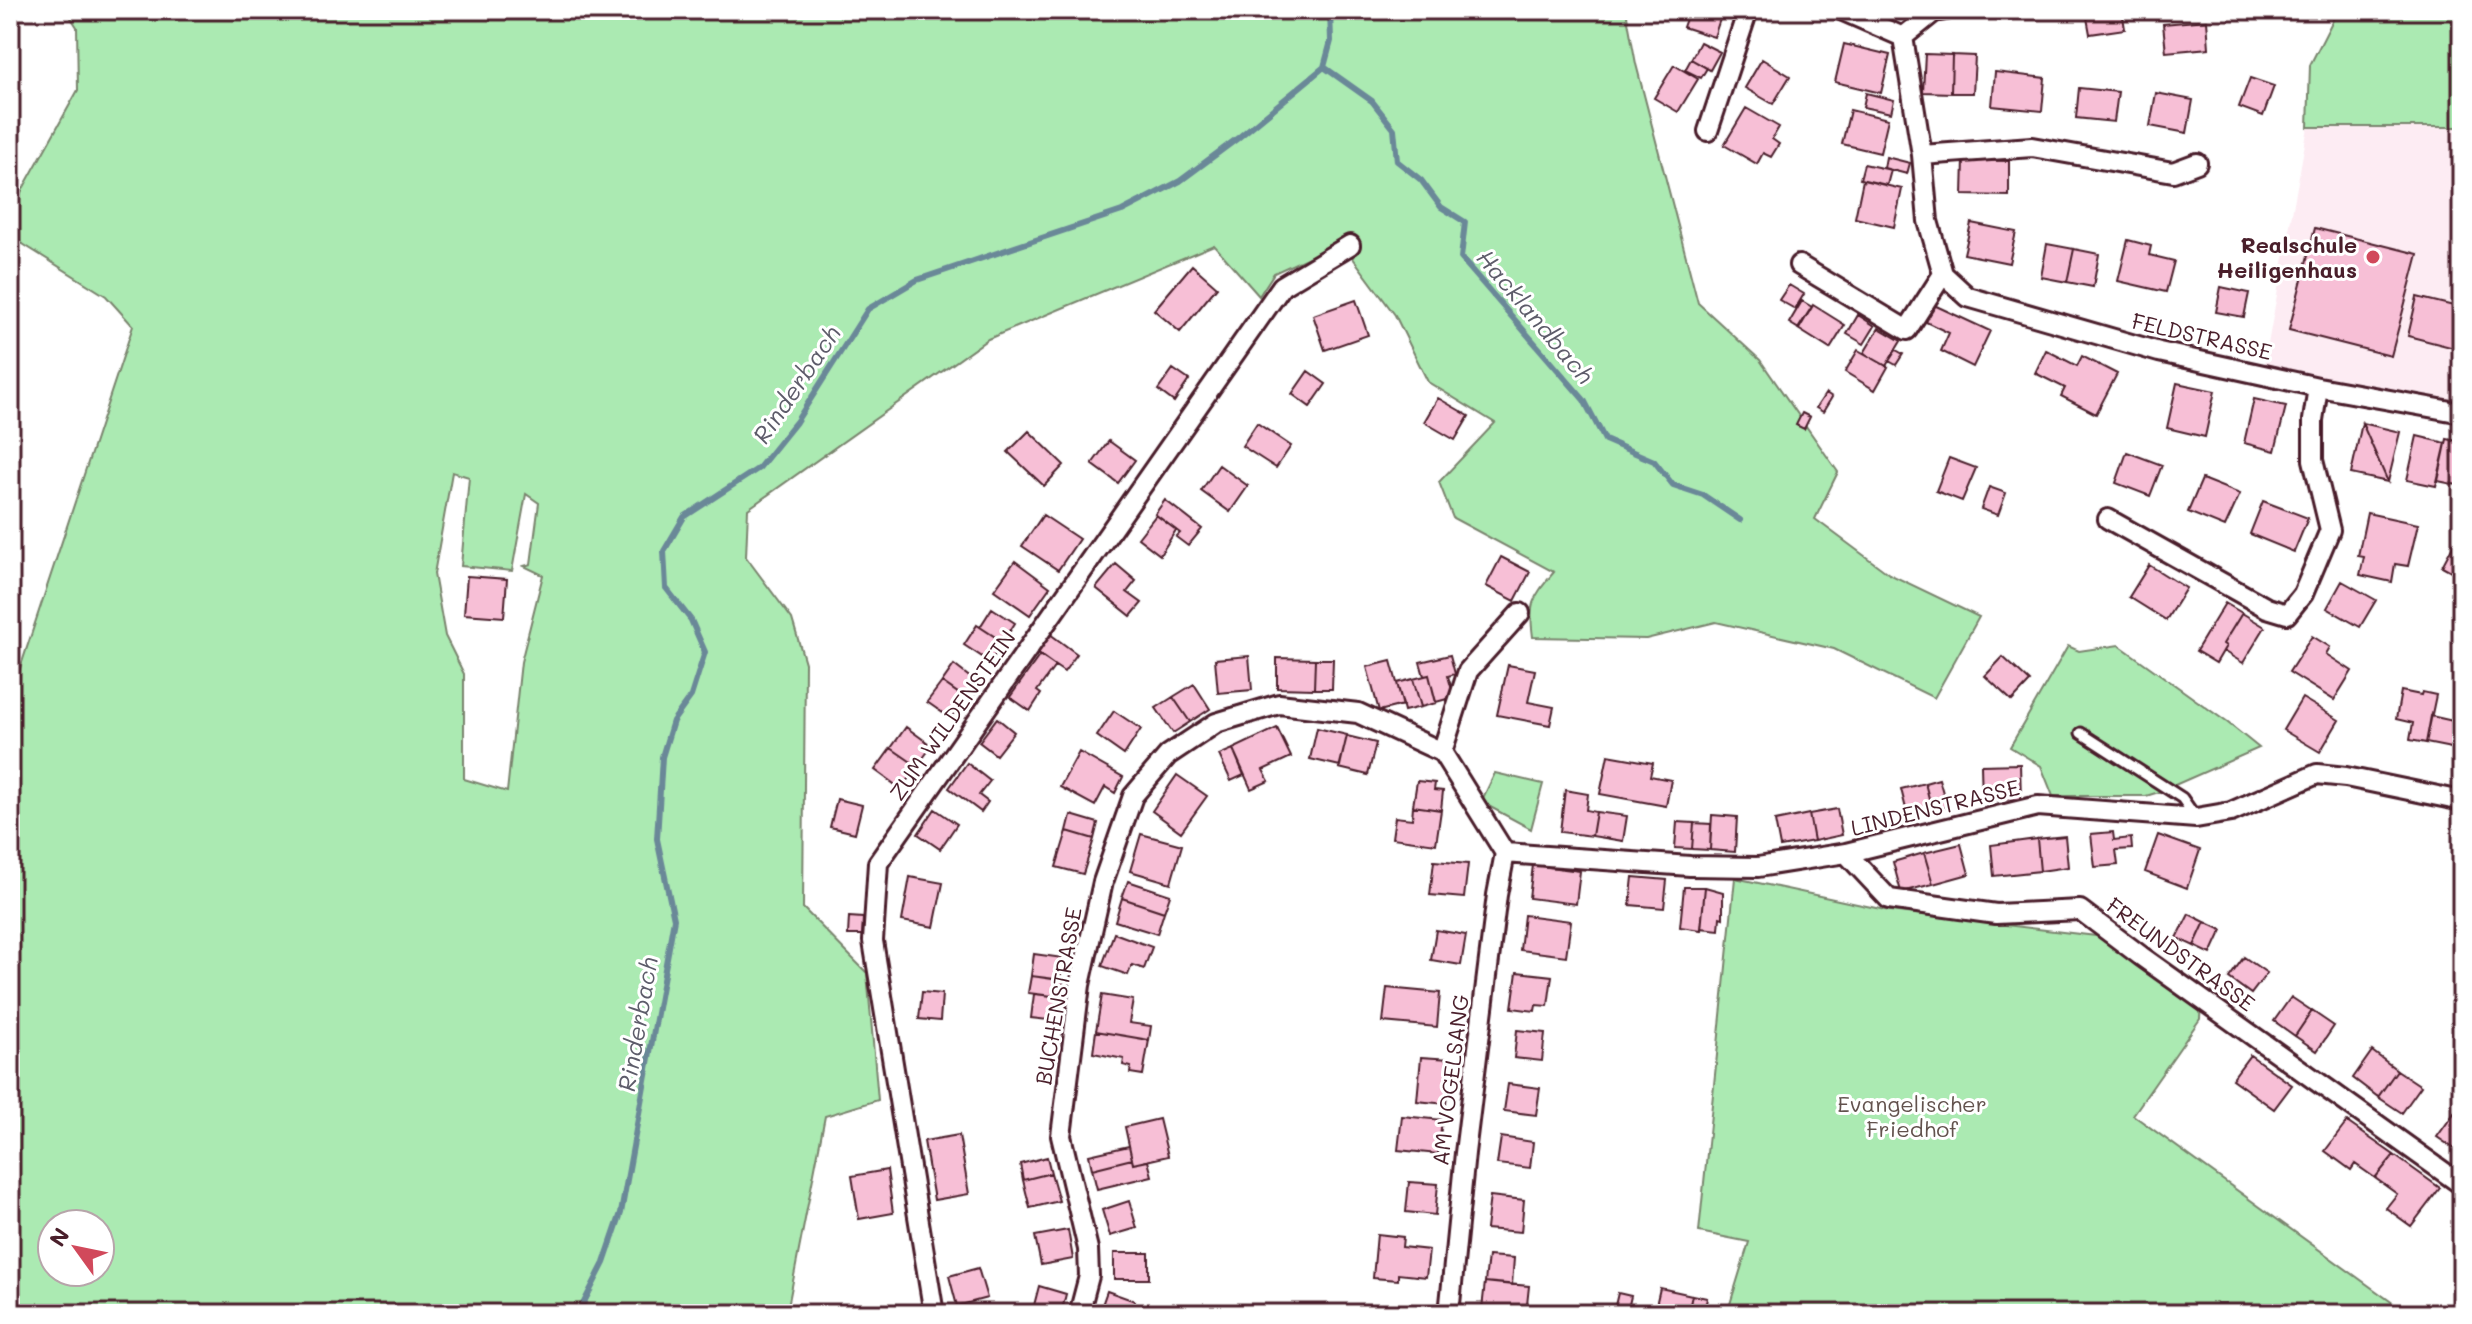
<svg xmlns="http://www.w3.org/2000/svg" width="2472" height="1324" font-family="Mali,sans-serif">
<rect width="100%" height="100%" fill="#fff"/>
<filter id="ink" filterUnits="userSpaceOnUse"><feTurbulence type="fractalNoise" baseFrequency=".0125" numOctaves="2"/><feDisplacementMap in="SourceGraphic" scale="16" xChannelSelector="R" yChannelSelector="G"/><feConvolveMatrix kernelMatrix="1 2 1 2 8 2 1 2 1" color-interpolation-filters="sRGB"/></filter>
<g filter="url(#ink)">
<path fill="#fdecf3" d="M2308,127h154v277l-202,-17z"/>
<path fill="#abeab2" stroke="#7a846e" stroke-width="2" fill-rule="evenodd" d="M66,10h1560l10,54 62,239 62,57 78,112 -23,47 74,55 90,43 -45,81 -100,-49 -118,-27 -70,17 -113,-2c-5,-35 0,-39 21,-65l-101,-54 -14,-36 56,-59 -67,-41 -33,-67 -54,-73 -67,31 -15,23 -45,-51 -226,94 -240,170 -2,48 46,62 13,44 -2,245 64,65 11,127 -53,16 -38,196 -3,2h-774v-615l123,-373 -27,-30 -96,-60v-24l68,-122 -1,-63zM452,472l17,5 -8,89 51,5 14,-77 13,9 -8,61 -7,2 19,9 -22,87 -14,130 -43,-13v-105l-19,-38 -11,-62zM52,1224h48v48h-48z
M2338,10h124v117h-154l2,-62z
M2119,645l109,78 31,25 -100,44 -13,4h-93l-12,-30 -31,-19 58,-101 11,5z
M1495,773l48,11 -12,45 -50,-27z
M1735,878l155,33 206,25 105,66 -1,17 -67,96 275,199h-681l22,-72 -50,-10z"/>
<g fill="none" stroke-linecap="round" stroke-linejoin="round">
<path stroke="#6b8898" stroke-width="6" d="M1324,67l48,34 22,28 3,32 24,19 20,27 24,15 -4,36 123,142 21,40 49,21 19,24 30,10 37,25
M578,1314l26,-51 17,-50 53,-294 -17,-80 5,-82 11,-36 18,-25 14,-44 -14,-32 -25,-32 -2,-37 20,-34 75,-49 37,-46 72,-113 49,-29 205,-69 58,-30 58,-43 86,-71 7,-26 -1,-31"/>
</g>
<path fill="#f7bfd6" stroke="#4a1f2b" stroke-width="2" d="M1684,10h39l-9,27 -31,-10 5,-14z
M2096,10h26l3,19 -35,5 -4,-22z
M2207,20l2,28 -43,4 -3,-28z
M1700,42l20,10 -10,18 -19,-11z
M1844,44l46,11 -9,38 -46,-11z
M1925,54l27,1 -1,38 -28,-1z
M1952,55l23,1 -2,37h-22z
M1691,59l16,9 -6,10 -16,-8z
M1762,59l28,17 -17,28 -28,-16z
M1674,65l24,14 -20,33 -24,-14z
M1995,72l50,6 -3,33 -50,-5z
M2250,78l24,8 -11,30 -24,-9z
M2079,88l39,4 -4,30 -38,-4z
M1866,93l28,7 -3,13 -28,-6z
M2156,93l37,7 -6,33 -37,-7z
M1746,108l33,19 -7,12 7,5 -8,13 -8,-4 -6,11 -33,-19z
M1850,110l38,9 -8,34 -38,-9z
M1886,157l24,6 -3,11 -23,-6z
M1964,160l45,1v35l-46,-1z
M1864,164l27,6 -4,15 -27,-6z
M1863,180l39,9 -8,38 -39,-9z
M2459,195l3,1v27l-8,-2z
M1971,223l45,9 -7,31 -45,-9z
M2315,228l103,26 -27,102 -102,-26z
M2128,240l23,6 -2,9 25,6 -8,31 -48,-11z
M2047,244l27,5 -7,33 -26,-5z
M2074,249l25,5 -6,33 -26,-5z
M1192,265l25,22 -37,45 -26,-22z
M1789,285l15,9 -9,15 -16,-9z
M2221,287l28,6 -5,24 -28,-5z
M2417,297l45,11v42l-54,-14z
M1356,300l12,35 -43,15 -12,-35z
M1802,301l10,6 -13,22 -10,-6z
M1813,305l32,20 -15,24 -32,-20z
M1934,305l56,26 -17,36 -32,-16 8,-18 -23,-11z
M1858,315l17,11 -11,18 -17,-10z
M1879,328l22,13 -15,25 -22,-13z
M1858,350l30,17 -13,23 -30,-18z
M1896,350l7,4 -7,11 -7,-4z
M2046,350l31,16 5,-10 35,18 -21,40 -35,-18 4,-8 -30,-15z
M1173,369l16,11 -15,22 -16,-12z
M1308,371l18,13 -16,23 -18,-13z
M2177,383l38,8 -10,46 -38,-9z
M1826,393l6,4 -9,15 -7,-4z
M1438,398l31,18 -14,24 -31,-18z
M2254,399l32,7 -11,45 -31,-8z
M1802,413l8,4 -6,12 -8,-4z
M1257,423l34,23 -15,22 -34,-22z
M2362,423l38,9 -12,50z
M2362,423l26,59 -37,-8z
M1029,431l35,34 -20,21 -36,-34z
M2417,436l29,7 -10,43 -29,-6z
M2447,439l15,3v44l-24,-5z
M1109,441l26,19 -17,23 -26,-19z
M2127,452l35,13 -12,31 -34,-13z
M1949,458l27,10 -14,33 -26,-10z
M1219,465l29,21 -18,26 -29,-21z
M2202,479l38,15 -15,33 -37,-15z
M1989,487l17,6 -8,22 -17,-6z
M1165,500l37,29 -14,17 -12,-9 4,-4 -25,-19z
M2263,501l45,17 -14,34 -44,-18z
M2367,513l51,11 -10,42 -13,-2 -3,18 -32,-7 4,-18 -6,-1z
M1043,515l36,24 -21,31 -36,-24z
M1156,515l20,15 -16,25 -22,-17z
M2459,534l3,2v41l-20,-11z
M1501,557l29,15 -15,29 -29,-15z
M1015,561l35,26 -20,28 -36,-25z
M1116,564l20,17 -9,11 15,11 -11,13 -35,-28z
M2149,565l37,23 -20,32 -37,-23z
M467,576l40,3 -3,38 -40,-3z
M2342,581l34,19 -16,27 -33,-19z
M2225,603l17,10 -19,31 3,2 -10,17 -20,-12z
M992,608l23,15 -12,19 -23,-15z
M2242,613l23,14 -22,36 -20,-12 3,-5 -3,-2z
M977,625l26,17 -13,20 -26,-17z
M1050,634l27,20 -13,18 -28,-19z
M2312,636l18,11 -4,7 26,17 -18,29 -45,-28z
M1040,655l15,11 -18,25 4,3 -11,17 -20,-14z
M1450,655l5,19 -7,2 6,21 -18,5 -7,-27 -5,1 -4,-14z
M1249,656l3,34 -34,3 -3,-34z
M2003,657l27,25 -18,19 -27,-25z
M1277,658l38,1 -1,30 -37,-1z
M1315,659h18l-1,30h-18z
M1391,661l12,44 -24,6 -12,-44z
M954,665l27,21 -6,8 -5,-3 -5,7 -23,-16z
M1508,665l27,5 -7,32 26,5 -4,18 -53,-10z
M1429,675l7,28 -15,4 -8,-28z
M1413,679l8,28 -17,4 -7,-28z
M942,682l23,16 -15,20 -23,-16z
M1194,684l16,25 -20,13 -17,-25z
M2401,691l20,4 1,-3 14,3 -10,48 -16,-3 3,-17 -17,-4z
M1173,697l17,25 -17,11 -17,-25z
M2302,698l37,22 -19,32 -37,-22z
M1114,711l27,18 -17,26 -27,-19z
M2431,716l31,7 -1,27 -35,-7z
M997,718l17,14 -18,23 -17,-13z
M906,727l26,19 -15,20 -26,-18z
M1277,728l14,29 -28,13 6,11 -18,8 -18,-40z
M1317,728l30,7 -7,31 -30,-7z
M1347,736l29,7 -8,32 -29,-7z
M891,748l26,18 -16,23 -26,-19z
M1233,749l11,26 -13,6 -12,-26z
M1079,752l44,25 -8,16 -10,-6 -10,19 -35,-19z
M1608,755l45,8 -3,13 21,4 -5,26 -66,-12z
M967,763l23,18 -11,14 9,7 -7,10 -32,-24z
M2020,764l1,35 -39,1 -1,-35z
M1177,775l30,21 -26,36 -29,-21z
M1939,779l8,28 -15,3 -7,-27z
M1417,781l18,2 -1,7 9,1 -2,19 -28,-4z
M1925,783l7,27 -24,7 -7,-28z
M1565,790l23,4 -2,16 10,2 -4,24 -32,-4z
M837,799l25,6 -7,28 -25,-6z
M1413,806l28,4 -5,34 -44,-6 3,-21 17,2z
M935,809l22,15 -17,25 -22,-15z
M1837,809l5,26 -28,6 -5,-27z
M1596,812l31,4 -4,25 -31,-5z
M1809,814l5,27 -34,6 -5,-26z
M1071,815l27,8 -4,16 -27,-8z
M1712,815l25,2 -2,35 -25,-2z
M1677,822l17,1 -2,26 -17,-1z
M1694,823l17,1 -1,26 -18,-1z
M1067,831l27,8 -11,35 -27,-7z
M2113,832l1,8 17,-2 1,11 -16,1 2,15 -23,2 -4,-33z
M1141,834l41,11 -11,38 -41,-12z
M2158,835l42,15 -13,38 -42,-16z
M2065,836l3,31 -28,4 -3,-32z
M2037,839l3,32 -46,5 -3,-31z
M1961,844l8,30 -36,10 -9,-31z
M1924,853l9,31 -32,8 -8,-30z
M1434,861l34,3 -4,34 -34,-3z
M1533,865l47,6 -4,33 -47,-6z
M910,877l33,6 -9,44 -32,-6z
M1633,877l34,3 -3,28 -34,-3z
M1128,881l42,14 -6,17 -42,-14z
M1684,887h21l-4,43 -21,-3z
M1705,887l18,5v26l-3,-1 -1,13 -18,-2z
M1122,898l42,14 -7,22 -42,-13z
M2189,914l16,8 -11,24 -17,-8z
M1524,915l47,6 -5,35 -46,-6z
M849,917l14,1 -1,17h-14z
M2205,922l17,8 -11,24 -17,-8z
M1436,930l30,5 -5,30 -30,-5z
M1114,933l38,14 -8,22 -12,-4 -4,10 -26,-9z
M1034,954l29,4 -3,22 -29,-4z
M2244,957l23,16 -16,21 -22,-16z
M1517,972l35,4 -4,30 -12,-1 -1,6 -23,-3z
M1031,976l33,4 -3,17 -33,-4z
M1387,988l53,5 -3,34 -54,-5z
M922,992l20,2 -2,27 -21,-2z
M1034,994l27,3 -2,18 -10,-1 -1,6 -17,-2z
M1102,995l31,5 -4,23 22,3 -2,14 -53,-9z
M2291,997l21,14 -17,25 -21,-15z
M2312,1011l22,15 -17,25 -22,-15z
M1517,1030l28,3 -3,28 -28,-3z
M1096,1031l53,9 -6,35 -13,-2 1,-6 -8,-2 1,-6 -31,-6z
M2372,1051l25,19 -19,27 -25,-19z
M2250,1055l42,30 -18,24 -42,-30z
M1421,1057l29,2 -4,45 -29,-3z
M2397,1070l24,16 -19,27 -24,-16z
M1508,1084l32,4 -4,27 -32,-4z
M2457,1109l5,4v41l-25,-17z
M1402,1116l40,4 -4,34 -40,-4z
M1159,1119l9,37 -35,8 -8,-37z
M2347,1122l47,33 -19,23 -20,-14 -4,6 -26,-19z
M959,1135l10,59 -35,6 -10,-59z
M1501,1137l32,5 -3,26 -33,-4z
M1129,1146l3,13 -40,10 -3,-14z
M2394,1155l46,33 -29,38 -25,-18 11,-14 -22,-16z
M1047,1157l4,16 -28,7 -3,-16z
M1132,1159l1,5 15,-3 4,15 -55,13 -5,-20z
M887,1170l6,43 -34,6 -7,-43z
M1051,1173l8,28 -29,7 -7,-28z
M1409,1182l29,2 -3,31 -29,-3z
M1490,1196l34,4 -3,32 -35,-3z
M1129,1201l8,27 -27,8 -8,-26z
M2462,1218v21l-10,-7z
M1068,1230l5,29 -32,6 -6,-29z
M1377,1234l26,3 -1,10 27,3 -3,27 -28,-3v6l-25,-2z
M1114,1253h35v26h-35z
M1488,1256l26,2 -2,27 -27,-3z
M978,1268l9,30 -30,8 -8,-30z
M1485,1282l44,4 -3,28h-19v-3l-25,-2z
M1039,1286l27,8 -5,20 -29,-1z
M1660,1288l32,7 -4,19h-34z
M1107,1291l28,10 -4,13h-13l-17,-6z
M1618,1293l13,3 -3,13 26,5h-41z
M1692,1295l15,3 -3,16h-16z
M1398,1307l27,2 -1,5h-27z"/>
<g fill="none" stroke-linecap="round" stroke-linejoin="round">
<g stroke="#4a1f2b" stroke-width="15">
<path id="service" d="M2081,733l101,65 14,20"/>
</g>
<g stroke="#4a1f2b" stroke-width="24">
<path id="minor" d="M1841,10l62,27
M1946,10l-12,2 -31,25 19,118 6,66 15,53 25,23 191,55 159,35 144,26
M1708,131l40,-121
M1922,155l110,-8 141,25 24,-9
M1799,265l108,65 36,-56
M2108,519l159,89 20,6 16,-20 27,-64 -17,-70v-40l5,-33
M1442,752l26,-81 52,-58
M1505,853l185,13 68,1 88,-14 192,-47 158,12 35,-6 86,-38 29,3 116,24
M1846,853l43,46 107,15 84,-4 61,46 321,229
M934,1314l-61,-373 5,-78 404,-577 68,-41
M1079,1314l10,-38 -1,-27 -27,-113 19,-151 23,-103 30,-86 35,-41 48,-32 63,-19 79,9 84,39 63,101
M1449,1314l16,-161 32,-258 8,-42"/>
</g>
<use href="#service" stroke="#fff" stroke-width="9"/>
<use href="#minor" stroke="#fff" stroke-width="18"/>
</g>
</g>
<circle fill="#d1495b" stroke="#fff" stroke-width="3" cx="2373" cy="257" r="8"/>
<g text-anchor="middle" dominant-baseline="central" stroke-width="6" stroke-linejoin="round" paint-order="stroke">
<g font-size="22" font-weight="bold" fill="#4a1f2b" stroke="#fff" text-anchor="end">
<text x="2357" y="244">Realschule<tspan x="2357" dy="25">Heiligenhaus</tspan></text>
</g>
<g font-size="22" fill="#4a1f2b" stroke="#fff">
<text transform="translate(2202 336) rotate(13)">FELDSTRASSE</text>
<text transform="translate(952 715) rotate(-55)">ZUM WILDENSTEIN</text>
<text transform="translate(1935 807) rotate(-14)">LINDENSTRASSE</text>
<text transform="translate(2181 954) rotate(36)">FREUNDSTRASSE</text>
<text transform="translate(1058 996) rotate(-80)">BUCHENSTRASSE</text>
<text transform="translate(1450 1080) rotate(-83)">AM VOGELSANG</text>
</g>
<g font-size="22" fill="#62524d" stroke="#fff">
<text x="1912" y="1103">Evangelischer<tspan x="1912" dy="25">Friedhof</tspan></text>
</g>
<g font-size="24" font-style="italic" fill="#5d5c6a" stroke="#fff">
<text transform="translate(1536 316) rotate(50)">Hacklandbach</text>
<text transform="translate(796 384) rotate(-56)">Rinderbach</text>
<text transform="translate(637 1024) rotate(-80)">Rinderbach</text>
</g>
</g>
<rect width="2472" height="1324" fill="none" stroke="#fff" stroke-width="40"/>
<rect x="20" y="20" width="2432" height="1284" fill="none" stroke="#4a1f2b" stroke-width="3" filter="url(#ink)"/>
<g transform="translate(76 1248) rotate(303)"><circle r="38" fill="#ffffff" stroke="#b7a5aa" stroke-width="2"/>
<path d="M0-6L14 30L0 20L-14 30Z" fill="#d1495b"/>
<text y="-12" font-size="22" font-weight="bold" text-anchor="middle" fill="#4a1f2b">N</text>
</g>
</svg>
